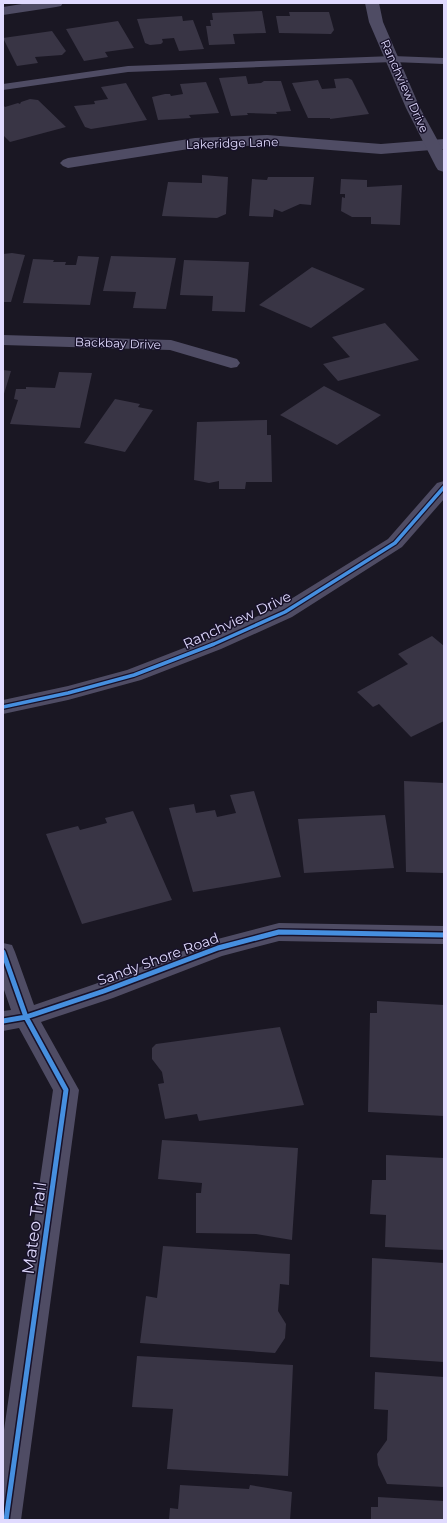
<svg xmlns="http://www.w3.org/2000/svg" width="447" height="1523" font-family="Montserrat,sans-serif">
<rect width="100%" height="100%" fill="#1a1723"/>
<path fill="#393545" d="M262,11l4,22 -33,1 2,10 -26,1 -3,-19h5l-1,-6h3l-1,-7z
M289,12h40l5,18 -3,4 -52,-1 -3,-17h14z
M182,16l1,5 10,-1 11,29 -25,2 -5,-13 -12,1 1,3 -2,2 -11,1 -5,-2 -8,-24z
M118,21l16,27 -29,4 3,5 -24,4 -18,-32z
M52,31l14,20 -4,4 -27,2 3,6 -21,3 -14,-28z
M246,76l2,8 13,-1 3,-2h17l10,30 -15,1 1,2 -30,-1 1,2 -17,1 -12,-38z
M348,78l4,2 17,34 -39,5v-1h-22l-16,-35 26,-3 4,9 14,-1 -2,-9z
M206,82l13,31 -30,2 2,3 -33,2 -6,-23 13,-3h5l1,2 12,-2 -3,-10z
M126,83l21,37 -56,9 -6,-2 -11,-21 21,-2 -1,-3 14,-2 -7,-12z
M30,99l8,1 28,27 -56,15 -7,-7v-30l2,2 13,-4 2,1 1,-2z
M202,175l26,2 -2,37 -9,4 -55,-2 6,-34 34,1z
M268,177h46l-3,28 -11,-1 -18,8 -8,-3 -1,8 -24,-1 3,-37 15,1z
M341,179l26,1v7l35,-2 -2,40 -29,-1v-7h-19l-11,-6 1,-14 3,1v-4h-5z
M12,253l13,2 -14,47h-8v-48z
M78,256l21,1 -9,48 -67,-2 10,-44 21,1 -1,2h13l-1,3h11z
M111,256l65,2 -10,51 -33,-1 3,-16 -33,-1z
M184,260l65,2 -4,50 -33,-1 1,-15 -33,-1z
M312,267l53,22 -54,39 -52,-23z
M385,323l34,37 -81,21 -15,-17 27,-7 -18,-20z
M3,370l8,1 -8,26z
M59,372l33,1 -12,55 -70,-4 8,-24 -4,-1 2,-10h10v-2l29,1z
M324,386l57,29 -44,30 -57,-30z
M115,399l25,5 -2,3 15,3 -28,42 -41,-9z
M267,420v15h4l1,47h-26l-1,7h-26v-8l-10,2 -15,-3 3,-58z
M432,636l12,10v75l-33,16 -32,-33 -6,3 -16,-15 51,-28 -10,-10z
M404,781l40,2v90l-38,-1z
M254,791l27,86 -88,15 -24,-84 25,-4 2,9 19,-3 2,7 19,-4 -6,-18z
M133,811l39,89 -90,24 -36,-90 32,-8 2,4 27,-7 -2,-5z
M385,815l9,53 -90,5 -6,-54z
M377,1001l67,4v111l-76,-4 2,-99h7z
M280,1027l24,78 -105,16 -2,-7 -32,5 -7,-35 6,-1 -2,-11 -10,-13v-11l4,-4z
M162,1140l136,8 -6,92 -36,-6 -60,-1v-40h5l1,-10 -44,-4z
M386,1155l58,3v92l-59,-3 1,-32 -16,-1 2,-34h14z
M163,1246l127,8 -1,31 -9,-1 -2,27 8,13 -1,14 -10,15 -135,-10 6,-47 11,2z
M372,1258l72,5v99l-74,-5z
M137,1356l156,9 -5,111 -121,-7 6,-60 -41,-2z
M375,1372l69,5v110l-57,-3 -9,-19 -1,-11 10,-14 1,-30 -14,-1z
M180,1485l69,4 1,-4 42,7 -2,28h-121l1,-12 8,1z
M378,1497l66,4v19h-73v-13h7z"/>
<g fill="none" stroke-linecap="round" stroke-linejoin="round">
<path fill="#4f4c64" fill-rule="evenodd" d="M393,56l51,2v6l-51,-2 -265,10 -125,18v-6l125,-18z"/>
<path fill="#4f4c64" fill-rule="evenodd" d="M28,3h35l-2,3 -5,1 -53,8v-8z
M267,135l114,9 63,-5v10l-63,5 -114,-9 -72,3 -127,20 -5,-2 -3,-3 3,-3 5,-2 127,-20z
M3,335l168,5 66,19 3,4 -3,4 -6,1 -61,-18 -167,-5z
M279,923l165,3v18l-165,-3 -57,15 -109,42 -72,24 38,68 -58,430h-18v-83l50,-347 -34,-62 -16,3v-20l8,-1 -8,-23v-44l9,2 3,7 19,53 61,-21 115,-43z"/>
<path fill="#4f4c64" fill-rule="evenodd" d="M365,3h14l4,19 37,86 24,44v20l-6,-2 -2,-3 -30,-59 -37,-86z
M444,481v18l-42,48 -110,70 -71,32 -80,31 -73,20 -65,14v-14l65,-14 59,-16 80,-31 71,-32 110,-68 49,-56z"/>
<g stroke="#171129" stroke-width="6">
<path id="cycleway-far1" d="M3,707l65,-14 66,-18 80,-31 71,-32 110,-69 49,-56"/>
</g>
<g stroke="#171129" stroke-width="8">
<path id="cycleway" d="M3,952l23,65 40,73 -60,430
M3,1021l23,-4 78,-26 114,-43 61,-16 165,3"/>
</g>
<use href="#cycleway-far1" stroke="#468fdf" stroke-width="3.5"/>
<use href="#cycleway" stroke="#468fdf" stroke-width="5"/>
</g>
<g text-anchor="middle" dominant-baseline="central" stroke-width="3" stroke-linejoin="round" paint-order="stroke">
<g font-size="12" fill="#e0dafe" stroke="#171129">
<text transform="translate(405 86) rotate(66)">Ranchview Drive</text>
<text transform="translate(232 143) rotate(-2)">Lakeridge Lane</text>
<text transform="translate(118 343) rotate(2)">Backbay Drive</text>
</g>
<g font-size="14" fill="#e0dafe" stroke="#171129">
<text transform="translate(237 620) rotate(-25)">Ranchview Drive</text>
<text transform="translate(158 959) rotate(-20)">Sandy Shore Road</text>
</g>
<g font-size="17" fill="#e0dafe" stroke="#171129">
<text transform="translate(34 1228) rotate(-82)">Mateo Trail</text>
</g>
</g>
<rect width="447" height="1523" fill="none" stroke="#e0dafe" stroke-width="8"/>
</svg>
